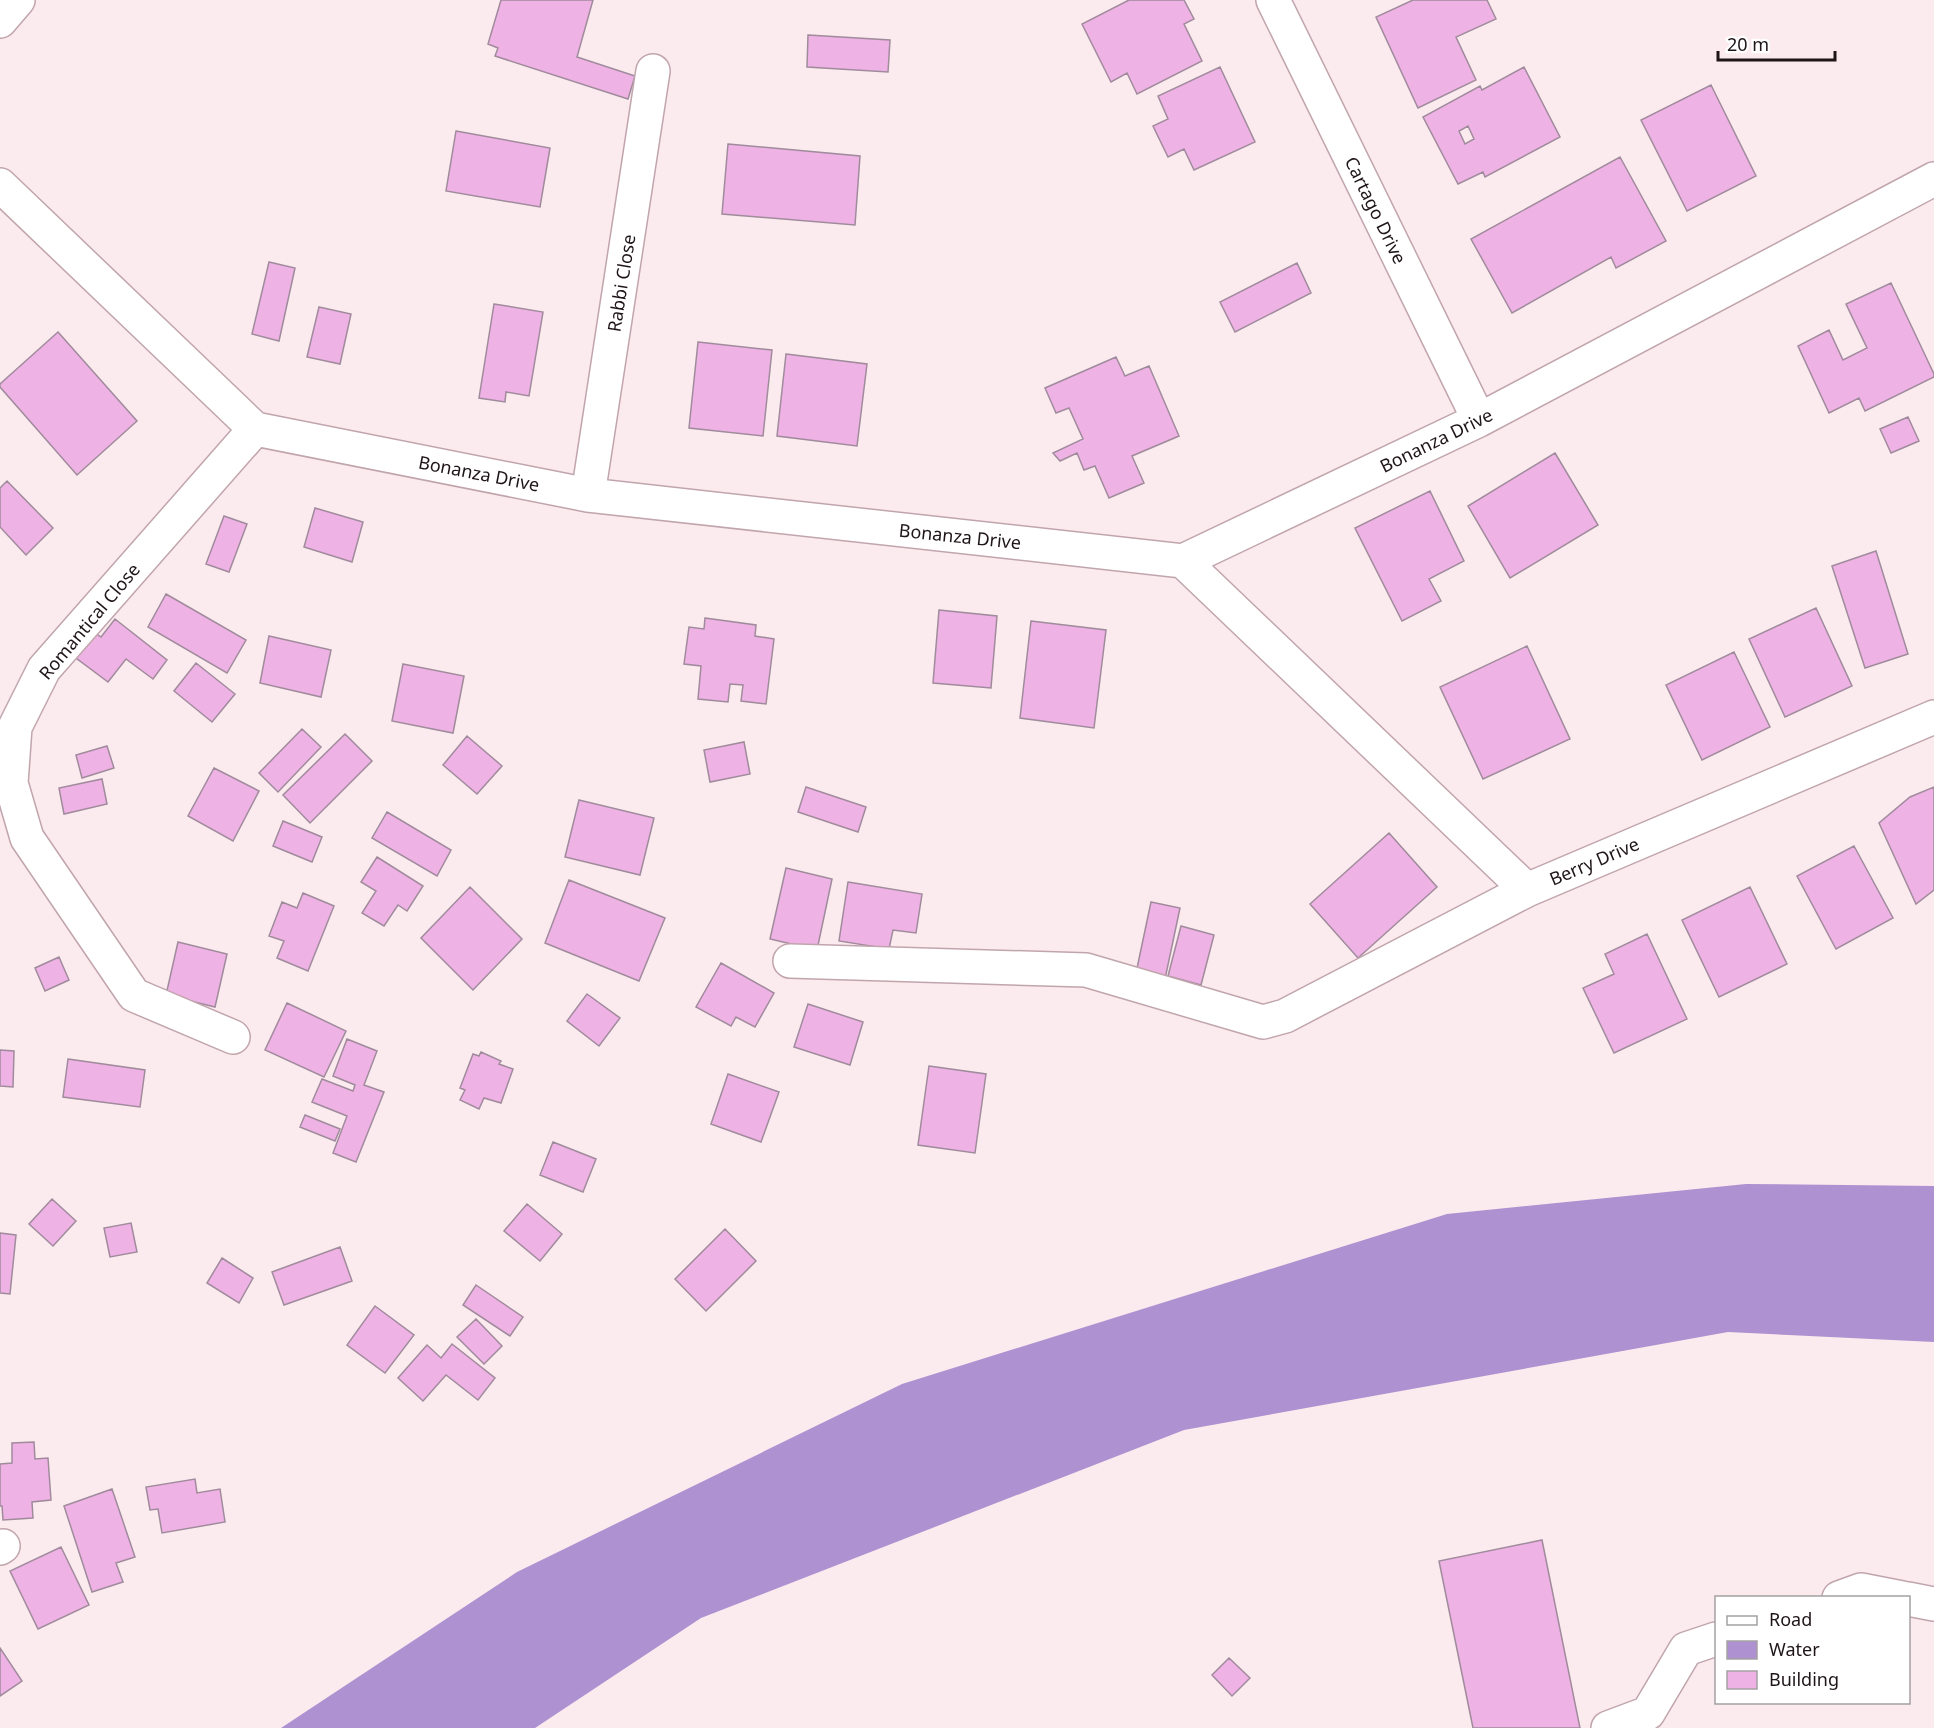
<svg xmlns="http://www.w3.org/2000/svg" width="1934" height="1728" font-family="'Noto Sans',sans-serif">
<rect width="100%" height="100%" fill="#fbeaee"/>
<path fill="#ae91d0" d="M1746,1184l188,2v156l-206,-10 -544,98 -483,188 -166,110h-254l236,-156 385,-188 545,-170z"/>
<path fill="#efb2e5" stroke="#a08b9c" stroke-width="1.5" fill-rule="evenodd" d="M501,0h92l-16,57 58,19 -7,23 -133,-43 3,-8 -10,-4z
M1129,0h55l10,19 -10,5 18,37 -65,33 -10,-21 -16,9 -29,-58z
M1413,0h74l9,19 -40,18 20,43 -58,28 -42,-91z
M808,35l82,5 -2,32 -81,-5z
M1220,67l35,75 -61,28 -10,-21 -16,8 -15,-31 15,-7 -10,-23z
M1524,67l36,70 -75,40 -2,-5 -25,12 -35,-67 57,-31 2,4zM1468,126l6,13 -9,5 -6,-13z
M1711,85l45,91 -69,35 -46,-91z
M456,131l94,17 -10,59 -94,-16z
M728,144l132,12 -5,69 -133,-11z
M1620,157l46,84 -50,27 -5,-11 -99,56 -41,-74z
M269,262l26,6 -16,73 -27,-7z
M1297,263l14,30 -76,39 -15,-30z
M1891,283l43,91v3l-69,34 -6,-13 -30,15 -31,-67 31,-16 14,30 24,-12 -21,-44z
M494,304l49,8 -14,84 -23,-4 -1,10 -26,-4z
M319,307l32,7 -11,50 -33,-7z
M58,332l79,89 -60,54 -77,-88v-3z
M698,342l74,8 -9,86 -74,-8z
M786,354l81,10 -10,82 -80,-10z
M1116,357l9,19 24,-10 30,70 -47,20 12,27 -35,15 -14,-32 -11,4 -7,-17 -17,8 -7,-8 30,-14 -14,-31 -13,5 -11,-25z
M1908,417l11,24 -28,12 -11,-24z
M1555,453l43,72 -88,53 -42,-72z
M7,481l46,47 -27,27 -26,-28v-39z
M1430,491l34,70 -35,18 12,22 -39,20 -47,-93z
M315,508l48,14 -11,40 -48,-15z
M224,516l23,8 -18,48 -23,-8z
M1876,551l32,103 -43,14 -33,-102z
M166,594l80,46 -19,33 -79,-46z
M1816,608l36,78 -67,31 -36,-78z
M939,610l58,6 -6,72 -58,-5z
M705,618l51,7 -1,11 19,3 -8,65 -25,-3 2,-16 -13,-1 -2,18 -30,-3 3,-33 -17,-2 5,-37 15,2z
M115,619l52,41 -14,19 -27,-20 -18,23 -36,-27 19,-25 10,7z
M1031,621l75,9 -12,98 -74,-10z
M269,636l62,14 -10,47 -61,-14z
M1527,646l43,93 -87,40 -43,-92z
M1734,652l36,75 -68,33 -36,-75z
M196,663l39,31 -23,28 -38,-31z
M403,664l61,12 -11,57 -61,-12z
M302,729l19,18 -43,45 -19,-19z
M345,734l27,27 -62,62 -27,-28z
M467,736l35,30 -25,28 -34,-29z
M744,742l6,32 -40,8 -6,-32z
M107,746l7,22 -32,10 -6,-23z
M214,768l45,23 -26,50 -45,-25z
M102,779l5,25 -43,10 -5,-26z
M806,787l60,20 -8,25 -60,-20z
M1934,787v103l-18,14 -37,-81 31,-26z
M579,800l75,18 -14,57 -75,-18z
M387,812l64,38 -14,26 -65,-38z
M283,821l39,16 -10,25 -39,-16z
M1389,833l48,54 -79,71 -48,-54z
M1854,846l39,72 -57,31 -39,-73z
M377,857l46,29 -16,25 -9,-6 -14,21 -22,-13 14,-22 -15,-9z
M786,868l46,11 -15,71 -47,-11z
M569,880l96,38 -26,63 -94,-38z
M848,882l74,12 -6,39 -23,-3 -4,19 -50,-8z
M470,887l52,52 -49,51 -52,-52z
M1750,887l37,77 -68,33 -37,-77z
M303,893l31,13 -26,65 -31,-13 7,-17 -15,-5 13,-34 15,6z
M1151,902l29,6 -15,71 -29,-6z
M1181,926l33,9 -13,50 -33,-9z
M1647,934l40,85 -73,34 -31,-65 31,-14 -9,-20z
M178,942l49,12 -12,53 -49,-12z
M59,957l10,23 -24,11 -10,-23z
M721,963l53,30 -19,34 -19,-10 -5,9 -35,-19z
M587,994l33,24 -21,28 -32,-25z
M287,1003l59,28 -22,46 -59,-27z
M808,1004l55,18 -13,43 -56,-18z
M347,1039l30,12 -13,34 20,7 -28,70 -23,-9 14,-37 -35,-14 10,-23 31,12 2,-6 -22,-9z
M0,1050l14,1 -1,36 -13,-1z
M481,1052l20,9 -2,3 14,5 -12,34 -17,-5 -5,11 -19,-9 5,-10 -5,-2 13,-34 6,2z
M68,1059l77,11 -5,37 -77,-10z
M929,1066l57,8 -11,79 -57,-8z
M728,1074l51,18 -18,50 -50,-18z
M305,1115l35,14 -5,12 -35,-14z
M553,1142l43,17 -13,33 -43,-17z
M52,1199l24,22 -23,25 -24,-22z
M527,1204l35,30 -22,27 -36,-30z
M131,1223l6,29 -27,5 -6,-29z
M725,1229l31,32 -50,50 -31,-32z
M0,1233l16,2 -6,59 -10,-1z
M340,1247l12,34 -68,24 -12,-33z
M222,1258l31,20 -14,25 -32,-20z
M476,1285l47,32 -13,19 -47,-31z
M375,1306l39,29 -29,38 -38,-28z
M476,1319l26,27 -18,18 -27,-27z
M452,1344l43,34 -17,22 -32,-25 -23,26 -25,-23 29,-33 14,13z
M34,1442l1,17 13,-1 3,42 -19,2 1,16 -30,2 -1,-14h-2v-42l12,-1v-20z
M195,1479l2,14 23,-4 5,33 -63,11 -4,-24 -8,1 -4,-23z
M112,1489l23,68 -19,6 7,19 -31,10 -28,-86z
M1542,1540l38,188h-107l-34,-167z
M61,1547l28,58 -51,24 -28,-58z
M0,1648l22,33 -22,15z
M1229,1658l21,20 -18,18 -20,-21z"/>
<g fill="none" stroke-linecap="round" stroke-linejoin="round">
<g stroke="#c1a5ad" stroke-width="36">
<path id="minor" d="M1273,0l206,420
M0,21l18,-21
M0,185l255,244 333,66 595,66 296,-141 455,-241
M588,495l65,-424
M1183,561l344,329
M790,961l296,9 177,52 22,-6 242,-126 407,-173
M233,1037l-99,-42 -107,-157 -16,-55 4,-56 29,-58 211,-240
M0,1548l3,-2
M1839,1598l22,-8 41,8
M1908,1599l26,5
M1608,1728l40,-15 38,-64 30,-10"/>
</g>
<use href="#minor" stroke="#fff" stroke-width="33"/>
</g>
<g text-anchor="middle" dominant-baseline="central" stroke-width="4.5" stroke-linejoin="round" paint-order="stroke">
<g font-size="18" fill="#1f1518" stroke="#fff">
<text transform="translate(1376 210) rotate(64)">Cartago Drive</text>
<text transform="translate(621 283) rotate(-81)">Rabbi Close</text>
<text transform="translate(1436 440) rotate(-26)">Bonanza Drive</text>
<text transform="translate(479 473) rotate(11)">Bonanza Drive</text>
<text transform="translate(960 536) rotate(6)">Bonanza Drive</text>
<text transform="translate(89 621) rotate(-50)">Romantical Close</text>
<text transform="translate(1594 861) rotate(-23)">Berry Drive</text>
</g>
</g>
<rect x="1715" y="1596" width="195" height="108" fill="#ffffff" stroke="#a5a1a3" stroke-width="1.5"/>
<rect x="1727" y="1616" width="30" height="9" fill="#ffffff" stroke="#a5a1a3" stroke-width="1.5"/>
<text x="1769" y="1626" font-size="18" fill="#1f1518">Road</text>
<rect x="1727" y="1641" width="30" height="18" fill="#ae91d0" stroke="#a5a1a3" stroke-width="1.5"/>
<text x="1769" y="1656" font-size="18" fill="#1f1518">Water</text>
<rect x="1727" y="1671" width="30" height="18" fill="#efb2e5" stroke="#a5a1a3" stroke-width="1.5"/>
<text x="1769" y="1686" font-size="18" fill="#1f1518">Building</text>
<path d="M1718 51v9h117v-9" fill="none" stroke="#1f1518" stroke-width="3"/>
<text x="1727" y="51" font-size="18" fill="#1f1518" stroke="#ffffff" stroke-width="4.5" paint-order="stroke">20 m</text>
</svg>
